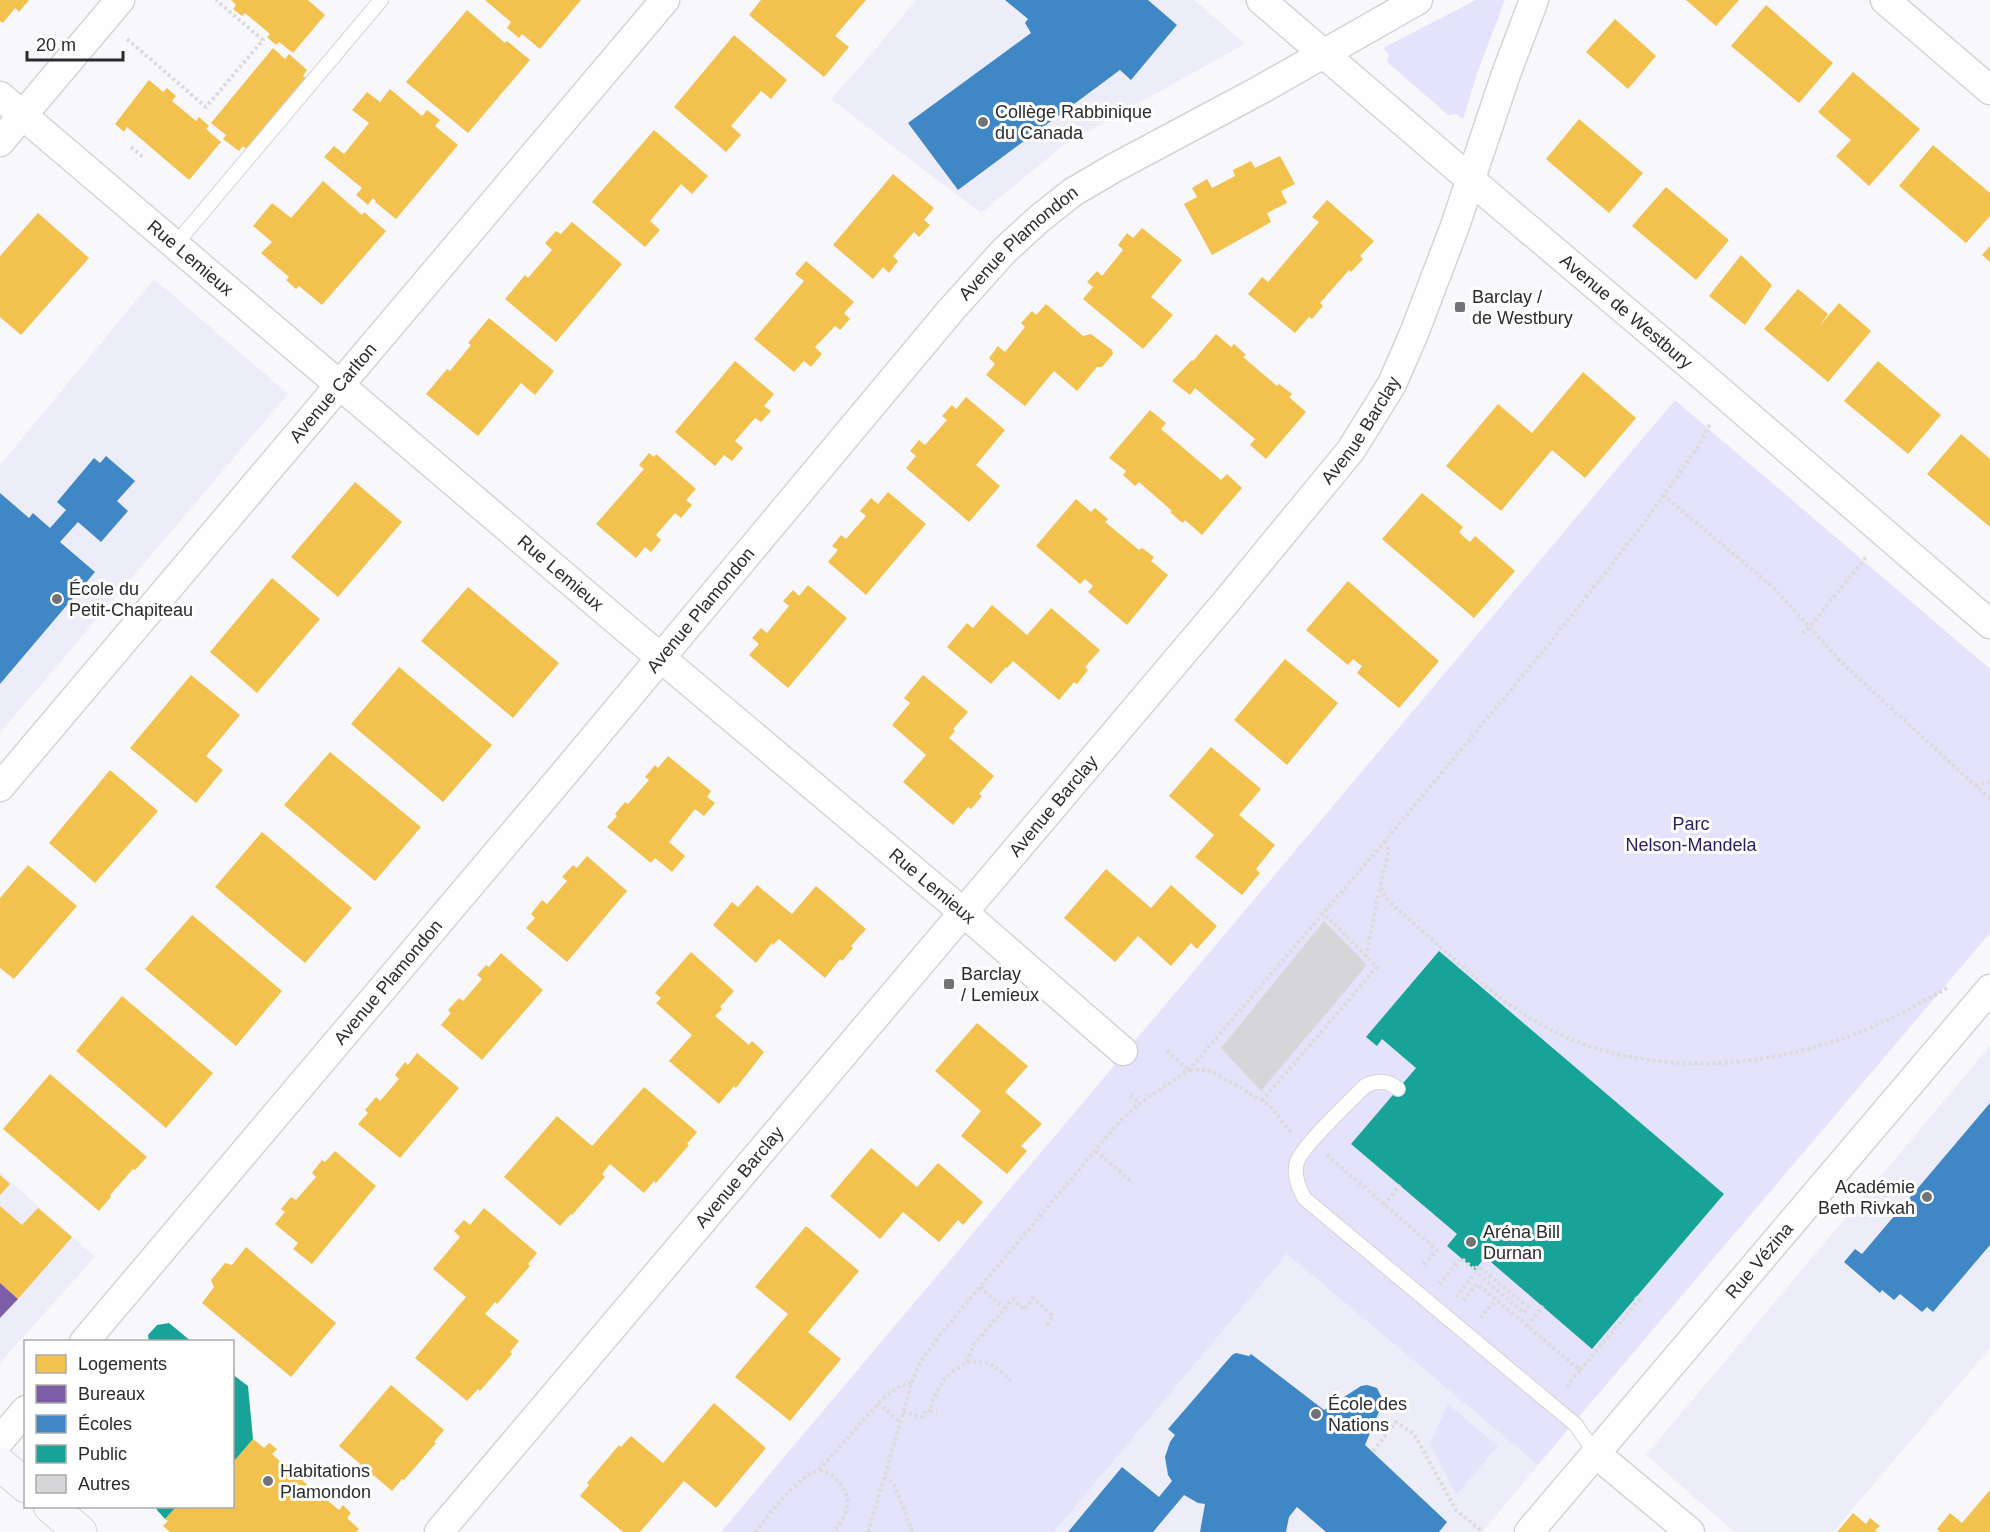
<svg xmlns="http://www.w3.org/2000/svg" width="1990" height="1532" font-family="Arial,sans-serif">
<rect width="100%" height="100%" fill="#f8f8fc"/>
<path fill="#ededf9" d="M916,0h278l51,44 -181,101 -83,68 -150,-114 42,-47z
M154,279l134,115 -288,339v-268z
M1990,1046v302l-157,184h-99l-88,-77z
M0,1172l95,85 -95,106z
M1287,1254l251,211 -21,26 -35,41h-428z"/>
<path fill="#e4e3fb" d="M1476,0h29l-27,71 -15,48 -7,-5 -8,1 -61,-53 2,-7 -6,-7z
M1675,400l315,269v264l-452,532 -251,-211 -233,278h-333z
M1448,1404l50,42 -42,49 -26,-52z"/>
<path fill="#f2c14e" d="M0,0h29l-10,12 -4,-4 -12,15 -3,-2z
M231,0h77l17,15 -32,38 -14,-11 -3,3 -9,-8 3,-3 -25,-21 -3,3 -9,-7 3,-4z
M485,0h96l-41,49 -18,-15 -3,4 -12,-10 4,-6z
M761,0h105l-31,36 14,11 -25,30 -75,-62z
M1686,0h53l-23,26z
M1766,5l67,58 -34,40 -68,-57z
M467,10l38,33 2,-2 23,19 -62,73 -62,-51z
M1615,19l41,37 -28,33 -42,-37z
M734,35l53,45 -16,19 -10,-8 -30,35 10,9 -15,17 -52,-45z
M273,48l12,11 4,-5 18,16 -4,6 6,5 -59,71 -7,-6 -4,5 -16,-12 3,-4 -15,-12z
M1853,72l67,57 -51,57 -33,-30 15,-16 -33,-28z
M149,80l14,12 4,-4 9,8 -4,5 24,20 3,-4 10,9 -3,3 15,13 -32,38 -62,-53 -3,5 -9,-8z
M390,89l32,27 5,-6 13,10 -5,6 23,19 -62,74 -21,-17 1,-1 -3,-3 -5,7 -12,-10 6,-7 -38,-31 10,-11 10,8 25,-31 -17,-13 15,-18 13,10z
M1579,119l64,54 -34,40 -63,-54z
M654,130l54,46 -16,18 -11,-10 -31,37 10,9 -15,17 -53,-45z
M1933,145l57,48v23l-24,27 -67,-57z
M1280,156l15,28 -14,7 6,12 -20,10 4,9 -59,33 -28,-51 13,-7 -5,-9 15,-9 5,9 23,-12 -2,-6 18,-9 4,7z
M893,174l41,34 -10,12 6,5 -11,12 -5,-5 -21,24 5,5 -9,12 -6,-6 -10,12 -40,-34z
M323,181l39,34 2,-3 22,19 -64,74 -23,-19 -3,3 -10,-9 3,-3 -28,-24 11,-11 -19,-16 19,-23 19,15z
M1666,187l63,53 -33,40 -64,-54z
M1327,200l47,41 -14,15 3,3 -12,13 -2,-2 -29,33 3,3 -11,13 -3,-2 -14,16 -47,-39 14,-17 6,5 51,-60 -7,-5z
M38,213l51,45 -68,77 -21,-18v-61z
M572,222l50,42 -66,78 -51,-43 20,-24 3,3 24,-28 -7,-7 11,-12 5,3z
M1142,228l40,32 -31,37 22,18 -30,34 -60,-50 10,-12 -6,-5 10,-11 5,5 21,-26 -5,-5 9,-12 6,5z
M1990,246v16l-8,-7z
M1741,255l31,30 -27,40 -36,-29z
M806,261l48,41 -10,11 6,6 -10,11 -5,-4 -20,21 7,7 -11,13 -7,-6 -10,11 -40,-33 50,-58 -9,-7z
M1798,289l30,25 -9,13 20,-24 32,28 -43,51 -64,-53z
M1046,304l37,32 8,-2 21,16 1,4 -11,13h-5l-20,24 -23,-20 -29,35 -39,-31 9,-11 -6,-6 9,-12 7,6 20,-25 -4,-4 11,-12 4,4z
M489,318l65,53 -19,24 -14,-12 -43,53 -52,-42 21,-25 3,2 21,-26 -3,-2z
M1216,334l15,13 3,-3 12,11 -3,2 34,29 2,-2 13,10 -3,3 17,15 -40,47 -16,-14 5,-6 -60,-51 -5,7 -18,-14 20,-21 1,1z
M735,361l39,33 -10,12 7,5 -10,11 -6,-4 -20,23 8,7 -11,13 -8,-6 -9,11 -40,-34z
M1878,361l63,54 -33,39 -64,-53z
M1583,372l53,46 -51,60 -33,-28 -51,61 -55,-45 52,-62 34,29z
M966,397l39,33 -29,35 24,21 -31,36 -63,-54 10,-12 -6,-5 9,-11 6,5 22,-25 -5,-4 10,-11 4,4z
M1150,410l16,13 -5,6 60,51 6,-6 15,14 -40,47 -17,-15 -2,3 -3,-2 -10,-9 2,-1 -33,-29 -4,4 -12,-11 3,-4 -17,-13z
M1961,434l29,25v68l-63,-53z
M649,453l5,4 2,-3 40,35 -10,11 6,5 -11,13 -6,-5 -19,22 5,5 -10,12 -6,-5 -9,11 -40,-34 48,-55 -5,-4z
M355,482l47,40 -64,75 -47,-40z
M888,492l38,32 -60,71 -38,-33 10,-12 -6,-4 9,-11 5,4 20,-23 -6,-5 11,-13 7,6z
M1422,493l41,34 -4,5 6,6 5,4 5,-6 40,35 -41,47 -92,-79z
M1076,499l15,13 4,-4 13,11 -3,3 34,28 3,-2 12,9 -3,4 17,14 -41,50 -39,-33 5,-6 -8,-7 -5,5 -44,-38z
M272,578l48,41 -63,74 -47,-41z
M1348,581l91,80 -40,47 -42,-35 5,-7 -4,-3 -5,-4 -5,6 -42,-35z
M808,585l39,33 -59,70 -39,-33 10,-11 -7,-6 9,-10 6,5 22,-27 -6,-5 10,-11 6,6z
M468,587l91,76 -46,55 -92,-77z
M992,605l35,30 24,-27 49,42 -15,17 3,3 -11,14 -3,-2 -15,18 -46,-39 -6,7 -1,-1 -15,17 -44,-37 20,-24 6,5z
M1285,659l53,44 -51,62 -53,-45z
M399,667l93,78 -49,57 -92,-78z
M191,675l49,40 -34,41 17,14 -27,33 -66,-55z
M923,675l45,37 -15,17 2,2 -6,7 45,38 -15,18 3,2 -11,13 -3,-2 -15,18 -50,-43 23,-27 -34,-30 18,-22 -6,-5z
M1211,747l50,42 -22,26 36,30 -19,24 4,4 -18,22 -47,-38 19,-22 -45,-39z
M330,752l91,75 -46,54 -91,-76z
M668,756l43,35 -4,6 8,6 -11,13 -9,-7 -26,33 16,14 -13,16 -17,-14 -4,5 -44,-36 10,-11 -2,-2 10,-12 3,2 21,-24 -4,-3 10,-12 3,3z
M110,770l48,41 -63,72 -46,-40z
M262,832l90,76 -47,55 -90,-76z
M587,856l40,35 -60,71 -41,-34 9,-10 -4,-4 11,-14 5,4 20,-23 -5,-4 11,-12 4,3z
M28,865l49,41 -63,73 -14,-11v-70z
M1106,869l45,39 20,-23 46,41 -20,23 -6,-6 -20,23 -33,-30 -23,26 -51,-44z
M757,885l35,29 24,-28 50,43 -15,17 2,2 -11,13 -2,-2 -15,19 -46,-39 -6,6 -1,-2 -16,20 -43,-38 19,-23 6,5z
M192,915l90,76 -46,55 -91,-77z
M691,952l43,39 -14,16 2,2 -7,7 34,29 3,-4 12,11 -28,36 -2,-2 -15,18 -50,-43 23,-26 -36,-32 5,-5 -6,-5z
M501,953l42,37 -61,70 -41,-35 10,-12 -3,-3 11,-12 4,3 19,-22 -5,-4 9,-10 3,2z
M122,996l91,77 -47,55 -90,-77z
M977,1023l51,43 -23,26 37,32 -21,22 6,5 -20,23 -46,-38 20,-25 -46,-40z
M417,1053l42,35 -59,70 -42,-34 10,-11 -3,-3 11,-13 4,4 19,-22 -4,-4 10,-13 3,3z
M50,1074l97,83 -12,13 -2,-1 -23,26 1,2 -12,14 -96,-82z
M644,1087l53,45 -10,12 2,1 -33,38 -2,-2 -10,12 -34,-29 -8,10 3,3 -33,38 -1,-1 -11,12 -56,-49 53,-61 35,30z
M871,1148l46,39 21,-24 45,39 -20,23 -5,-5 -19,22 -36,-30 -23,27 -50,-43z
M335,1151l41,35 -64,78 -19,-15 5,-6 -23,-19 10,-12 -4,-3 10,-12 5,3 20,-23 -4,-4 10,-13 3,2z
M0,1175l10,9 -10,11z
M0,1206l22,19 16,-17 34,29 -54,62 -18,-16z
M484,1208l53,45 -9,11 2,2 -33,38 -2,-2 -10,12 34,27 -9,11 2,2 -32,37 -2,-2 -11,12 -52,-43 51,-61 -33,-28 27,-32 -6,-6 10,-11 6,5z
M806,1226l53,45 -51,61 33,27 -51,62 -55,-44 53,-63 -33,-27z
M246,1247l90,76 -45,54 -89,-74 12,-16 -3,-7 14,-17 7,2z
M391,1385l53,45 -10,12 2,1 -32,37 -2,-1 -10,12 -53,-45z
M714,1403l52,45 -50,60 -32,-27 -44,51h-17l-43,-36 9,-11 -2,-2 32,-38 2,2 10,-11 32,27z
M253,1439l11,9 5,-5 8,6 -5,5 13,12 5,-5 9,8 -4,5 22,19 5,-5 9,7 -4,5 12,10 4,-5 8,8 -4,5 12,11 -3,3h-186l-7,-6 5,-5 -3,-2 10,-11 -2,-2h59v-48l3,2z
M1990,1490v42h-50l-3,-3 13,-16 12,10z
M1853,1513l13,11 4,-6 10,8 -5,4 2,2h-40z"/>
<path fill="#7b5ea7" d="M0,1283l18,16 -18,19z"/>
<path fill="#3f88c5" d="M1005,0h143l29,25 -46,55 -11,-10 -162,120 -50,-67 123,-90 -6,-10 3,-4z
M106,456l29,25 -18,20 11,10 -27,31 -23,-20 -18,20 35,30 -95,112v-191l29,25 4,-5 17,15 16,-18 -9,-8 37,-44 6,5z
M1990,1103v142l-57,67 -6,-5 -5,5 -22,-18 -6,6 -12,-10 -2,3 -36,-31 11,-13 7,5z
M1236,1353l13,3 2,-2 73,56 37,-24 6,-1 10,3 5,10v7l-17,40 82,77 -8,10h-113l-29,-25 -8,10 -3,15h-86l5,-28 -7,-1 -14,-8 -31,37h-85l54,-65 37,30 13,-16 -4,-6 -3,-18 5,-15 5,-7 -7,-6 64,-74z"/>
<path fill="#17a398" d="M1439,951l285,243 -132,155 -107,-92 -10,13 -28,-24 10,-12 -106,-90 65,-76 -34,-29 -5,7 -11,-9z
M169,1323l23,19h-43l-1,-7 9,-10z
M232,1374l16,12 5,53 -18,21 -3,-2z
M156,1506h17l2,2 -10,11 -8,-9z"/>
<path fill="#d6d6d9" d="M1324,921l43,44 -106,126 -40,-43z"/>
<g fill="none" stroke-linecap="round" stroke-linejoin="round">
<g stroke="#d4d4d7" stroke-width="16">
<path id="lane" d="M175,245l206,-245
M1398,1089c-10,-9 -21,-9 -33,-3 -15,15 -62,59 -68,76 -4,13 2,25 7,36l272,227 19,28"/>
</g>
<g stroke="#d4d4d7" stroke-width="31">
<g id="street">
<path id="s1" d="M1261,0l245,210 199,168 285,246"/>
<path d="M1885,0l105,90"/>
<path id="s2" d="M0,96l617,525 346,291 160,139"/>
<path d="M0,142l120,-142"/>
<path id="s3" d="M0,787l665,-787"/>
<path id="s4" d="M84,1342l479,-567 388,-465 54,-60 34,-31 34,-27 41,-24 146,-78 158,-90"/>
<path d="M0,1440l26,-30"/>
<path d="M1595,1453l95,79"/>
<path id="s5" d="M439,1532l787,-930 125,-152 41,-66 23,-53 40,-105 51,-152 28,-74"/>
<path id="s6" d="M1529,1532l461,-543"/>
</g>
</g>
<g stroke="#d4d4d7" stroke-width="35">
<path id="secondary" d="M0,1464l26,22
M50,1506l30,26"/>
</g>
<path stroke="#dbdbdc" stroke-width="4" stroke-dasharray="3 3" stroke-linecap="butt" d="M127,39l79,68 57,-67 -47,-40
M131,147l13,11
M1663,495l111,93 67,74 149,137
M1802,633l7,-5 57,-71
M1976,786l14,-4
M1385,841c10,17 -10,36 -2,53 3,5 9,10 13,14 40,34 82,76 126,105 105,69 238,61 350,14 26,-11 52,-26 77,-40
M1366,957l14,-71
M1167,1051l22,19h16l10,3 54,32 22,27
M1130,1096l10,7
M1262,1101l115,-134 -54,-54
M1096,1151l37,32
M1327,1155l110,95 -16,17
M1384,1205l16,-20
M1439,1284l22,-26 14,12 3,-4 50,41 -4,6 -48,-41 -20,25
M980,1287l28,24
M1463,1300l14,-16 103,86 -15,19
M1480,1318l16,-18
M1527,1326l16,-20
M967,1362c23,-2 28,4 44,18
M1580,1370l59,-70 -4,-3
M878,1403l22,19
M930,1411h7
M903,1412l20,5 3,-7 4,1 3,-12 11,-19 9,-9 14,-9 8,-19 38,-44 11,11 9,-12 20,18 -7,10
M1373,1451l23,-29 18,12 42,76 27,22
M820,1470c17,4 32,23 26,41 -2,8 -9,15 -13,21
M884,1478l7,3 4,5 17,46
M755,1532c16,-18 41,-55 64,-62l63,-71 18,-13 11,-3
M868,1532l42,-143 6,-18 7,-13 20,-27 177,-210 20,-18 49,-33 196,-229 164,-197 92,-117 57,-80 12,-23"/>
<use href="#lane" stroke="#fefeff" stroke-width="14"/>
<use href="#street" stroke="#fefeff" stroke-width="28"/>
<use href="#secondary" stroke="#f8f8fc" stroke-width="33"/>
</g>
<g fill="#737377" stroke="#fff" stroke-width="2">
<circle cx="983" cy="122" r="6"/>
<rect x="1454" y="301" width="12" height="12" rx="3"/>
<circle cx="57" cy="599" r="6"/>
<rect x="943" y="978" width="12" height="12" rx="3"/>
<circle cx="1927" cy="1197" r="6"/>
<circle cx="1471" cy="1242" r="6"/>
<circle cx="1316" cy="1414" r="6"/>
<circle cx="268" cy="1481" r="6"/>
</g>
<g text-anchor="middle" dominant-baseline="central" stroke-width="6" stroke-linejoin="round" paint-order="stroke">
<g font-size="18" fill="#2b2b2f" stroke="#fff" text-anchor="start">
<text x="995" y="112">Collège Rabbinique<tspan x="995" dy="21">du Canada</tspan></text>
<text x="1472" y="297">Barclay /<tspan x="1472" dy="21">de Westbury</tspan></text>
<text x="69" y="589">École du<tspan x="69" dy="21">Petit-Chapiteau</tspan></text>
<text x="961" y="974">Barclay<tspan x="961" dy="21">/ Lemieux</tspan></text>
<text x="1915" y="1187" text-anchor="end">Académie<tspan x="1915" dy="21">Beth Rivkah</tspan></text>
<text x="1483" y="1232">Aréna Bill<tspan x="1483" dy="21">Durnan</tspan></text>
<text x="1328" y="1404">École des<tspan x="1328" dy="21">Nations</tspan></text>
<text x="280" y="1471">Habitations<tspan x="280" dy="21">Plamondon</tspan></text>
</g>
<g font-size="18" fill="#2b2b2f" stroke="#fff">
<text stroke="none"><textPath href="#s4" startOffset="1443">Avenue Plamondon</textPath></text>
<text stroke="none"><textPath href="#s2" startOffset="250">Rue Lemieux</textPath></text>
<text stroke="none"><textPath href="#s1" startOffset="480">Avenue de Westbury</textPath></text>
<text stroke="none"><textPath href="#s3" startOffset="516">Avenue Carlton</textPath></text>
<text stroke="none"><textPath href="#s5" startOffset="1437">Avenue Barclay</textPath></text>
<text stroke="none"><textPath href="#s2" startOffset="736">Rue Lemieux</textPath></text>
<text stroke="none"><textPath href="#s4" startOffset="957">Avenue Plamondon</textPath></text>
<text stroke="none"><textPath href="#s5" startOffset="951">Avenue Barclay</textPath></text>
<text stroke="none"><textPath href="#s2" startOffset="1222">Rue Lemieux</textPath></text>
<text stroke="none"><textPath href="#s4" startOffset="471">Avenue Plamondon</textPath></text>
<text stroke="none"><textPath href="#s5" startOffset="465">Avenue Barclay</textPath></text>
<text stroke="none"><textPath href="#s6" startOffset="356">Rue Vézina</textPath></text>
</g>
<g font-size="18" fill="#2b1b62" stroke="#fff">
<text x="1691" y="824">Parc<tspan x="1691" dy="21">Nelson-Mandela</tspan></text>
</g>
</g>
<rect x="24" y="1340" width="210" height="168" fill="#ffffff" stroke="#aaaaac" stroke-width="1.5"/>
<rect x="36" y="1355" width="30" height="18" fill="#f2c14e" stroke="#aaaaac" stroke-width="1.5"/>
<text x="78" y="1370" font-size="18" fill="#2b2b2f">Logements</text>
<rect x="36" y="1385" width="30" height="18" fill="#7b5ea7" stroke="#aaaaac" stroke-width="1.5"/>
<text x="78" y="1400" font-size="18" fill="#2b2b2f">Bureaux</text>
<rect x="36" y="1415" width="30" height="18" fill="#3f88c5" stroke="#aaaaac" stroke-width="1.5"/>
<text x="78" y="1430" font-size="18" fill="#2b2b2f">Écoles</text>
<rect x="36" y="1445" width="30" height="18" fill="#17a398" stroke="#aaaaac" stroke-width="1.5"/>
<text x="78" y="1460" font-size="18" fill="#2b2b2f">Public</text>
<rect x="36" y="1475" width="30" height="18" fill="#d6d6d9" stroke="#aaaaac" stroke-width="1.5"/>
<text x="78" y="1490" font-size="18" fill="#2b2b2f">Autres</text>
<path d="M27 51v9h96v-9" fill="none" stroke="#2b2b2f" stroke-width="3"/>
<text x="36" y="51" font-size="18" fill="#2b2b2f" stroke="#ffffff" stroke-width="4.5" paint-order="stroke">20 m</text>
</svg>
